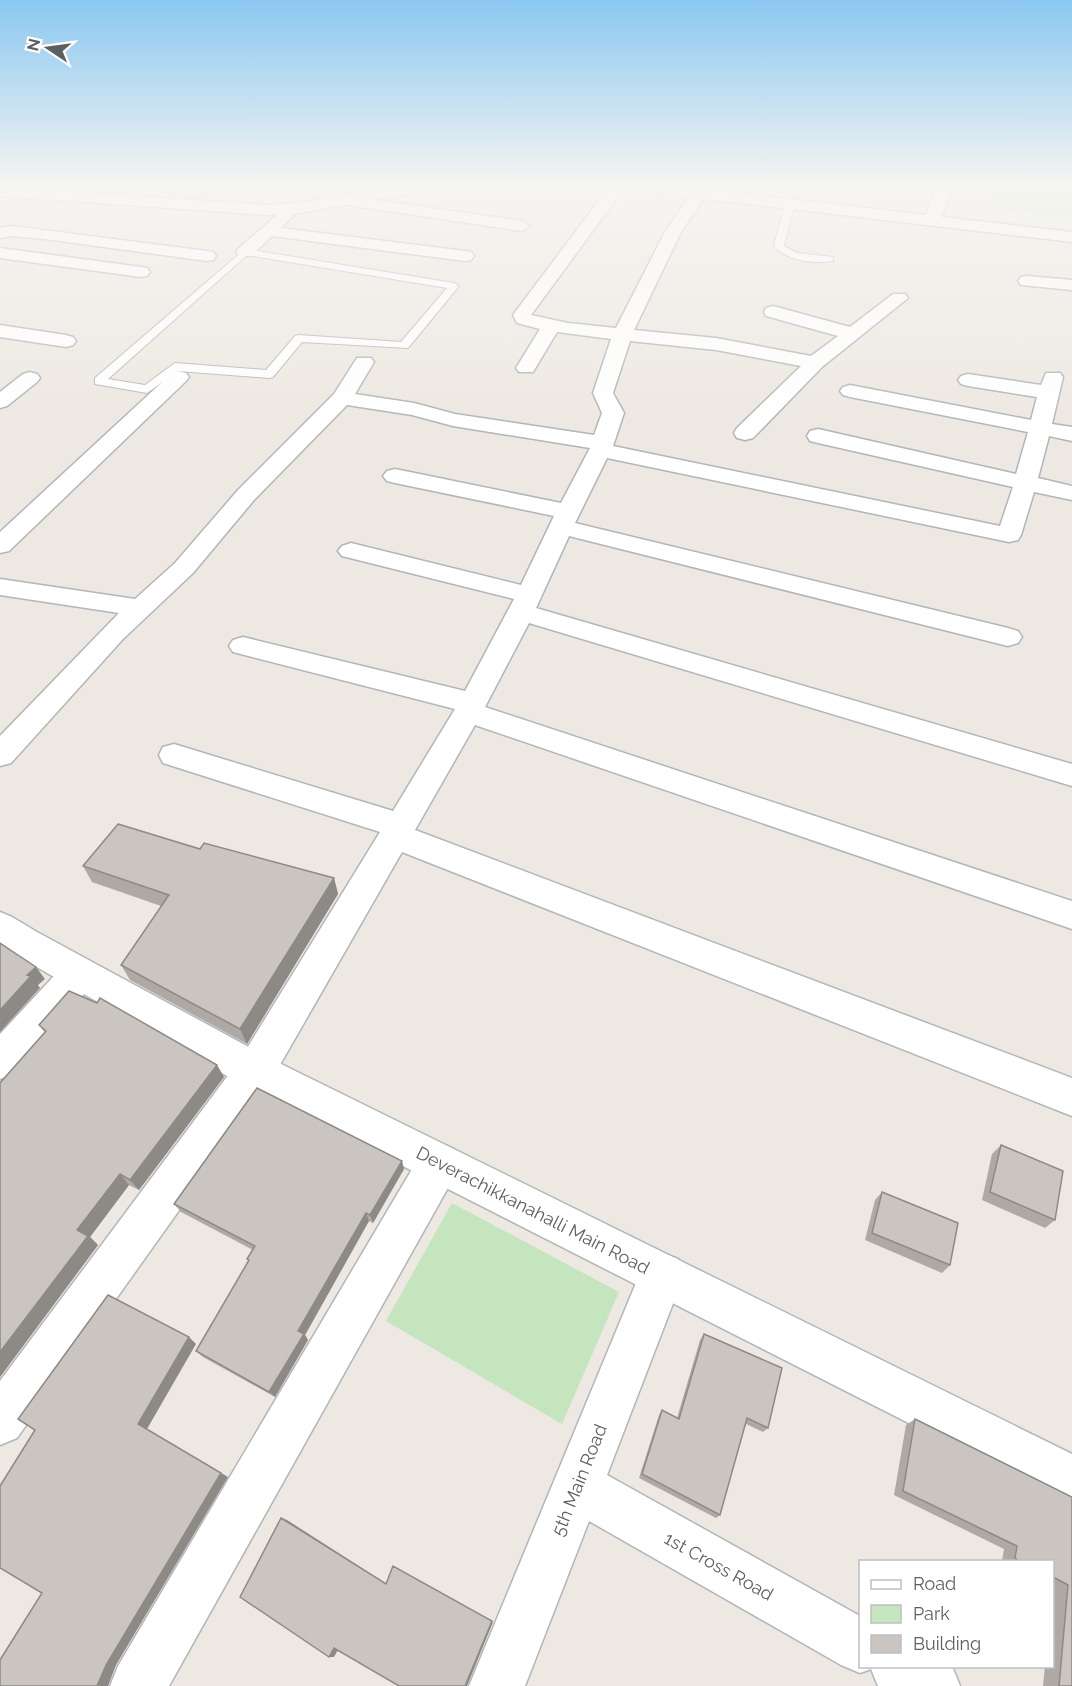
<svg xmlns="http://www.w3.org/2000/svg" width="1072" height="1686" font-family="Raleway,sans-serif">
<rect width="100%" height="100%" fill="#ede8e1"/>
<path fill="#c4e5bd" d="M992,187h80v31l-81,-9z
M452,1203l167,89 -57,132 -176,-103z"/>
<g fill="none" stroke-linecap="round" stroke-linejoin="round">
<g stroke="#b2b5b9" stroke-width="2">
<path id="service" d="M790,201l5,3 -11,42 13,7 36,4v4c-18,3 -47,0 -59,-15l11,-42z
M245,249l209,34 5,3 -51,62 -106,-6 -29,35 -4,1 -91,-7 -31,22 -52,-9v-6zM247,255l200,33 -46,54 -102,-7 -4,1 -29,34 -91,-7 -30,22 -37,-6z"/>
</g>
<g stroke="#b2b5b9" stroke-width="3">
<path id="minor" d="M609,187h16l-94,128 37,8 48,5 49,-96 29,-42 5,-2 8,5 -26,39 -47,98 82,8 95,18 27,-20 -72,-20 -2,-4 2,-4 7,-2 77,21 43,-33h12l3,4 -86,69 -69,71 -8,2 -8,-2 -3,-5 3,-5 64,-62 -85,-16 -86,-9 -17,52 11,20 -11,33 387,80 13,-39 -195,-44 -8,-2 -3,-5 3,-5 8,-2 198,45 12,-42 -178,-35 -7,-2 -3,-4 3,-4 7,-2 181,35 6,-23 -69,-11 -7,-2 -3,-4 3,-4 7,-2 73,11 5,-12h14l3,4 -11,47 20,3v14l-23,-5 -11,42 34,8v14l-38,-8 -13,43 -3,5 -9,2 -402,-84 -32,65 433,105 10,3 4,6 -4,6 -10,3 -439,-110 -33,72 536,156v22l-543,-163 -44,84 587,194v28l-597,-204 -60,105 657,248v38l-670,-264 -133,232 -252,354 -17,7v-64l241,-323 139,-226 -217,-69 -4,-8 4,-8 11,-3 219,67 62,-102 -222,-57 -4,-6 4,-6 10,-3 222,54 49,-92 -172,-43 -4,-5 4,-5 9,-3 170,42 33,-69 -159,-33 -8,-2 -4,-5 4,-5 8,-2 166,34 29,-55 -137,-22 -41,-11 -65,-10 -93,95 -61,73 -70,66 -112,124 -11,3v-30l119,-123 -119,-18v-16l135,20 40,-36 63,-73 96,-96 23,-36h14l3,4 -19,32 59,9 41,11 139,21 8,-22 -9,-20 18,-54 -54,-7 -24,40h-14l-3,-4 24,-39 -23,-6 -4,-8z
M936,187h16l-12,33 -8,5 -8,-5z
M340,195l182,26 8,5 -8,5 -188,-28 -2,-3z
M285,211l8,5 -12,12 184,23 6,1 3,4 -3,4 -6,1 -193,-25 -21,20h-12l-3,-4 3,-4 40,-35z
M12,226l195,25 6,1 3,4 -3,4 -6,1 -162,-22 -33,-3 -12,2v-10z
M0,248l141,19 6,1 3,4 -3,4 -6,1 -141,-19z
M1027,276l45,4v10l-51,-5 -3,-4 3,-4z
M0,325l66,10 7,2 3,4 -3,4 -7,2 -66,-10z
M179,371l7,2 3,4 -3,4 -177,170 -9,2v-21l172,-159z
M30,372l7,2 3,4 -3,4 -30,24 -7,2v-16l23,-18z
M79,958l13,5 5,11 -5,11 -78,89 -14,5v-45l66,-71z
M439,1143l15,6 6,14 -6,14 -285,509h-59l8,-20 306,-517z
M662,1253l16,6 6,16 -77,200 253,141v50h92l8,20h-82l-7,-17 -11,4 -19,-8 -252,-144 -64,165h-56l177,-427z"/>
</g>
<g stroke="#b2b5b9" stroke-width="3">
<path id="tertiary" d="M0,187l267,18c54,-2 105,-18 160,-18l-8,5 -125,22 -27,1 -267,-19z
M638,187h49l385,45v10l-426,-50z
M0,912l12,5 25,15 232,126 803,396v52l-831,-422 -241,-138z"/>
</g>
<use href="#service" fill="#fff" fill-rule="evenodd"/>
<use href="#minor" fill="#fff" fill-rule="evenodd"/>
<use href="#tertiary" fill="#fff" fill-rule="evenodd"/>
</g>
<path fill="#aea9a5" d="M200,849l134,29 4,16 -91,150 -117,-64 -9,-15 40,-59 -69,-24 -9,-16z
M39,1025l178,40 7,12 -85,113 -10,-5 -39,52 8,8 -98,132 45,-344z
M1001,1145l54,75 -10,8 -63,-28 10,-46z
M404,1169l-31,54 -4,-2 -64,114 3,5 -33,57 -72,-40 -7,-6 53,-90 -2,-2 6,-9 -72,-38 -7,-8z
M882,1192l68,73 -8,8 -77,-33 10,-40z
M704,1334l64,94 -5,4 -17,-8 -26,91 -4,3 -77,-40 20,-63 3,-5 15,8 23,-78z
M915,1419l157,78v189h-29l2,-20h8v-104h-50l-1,-1 2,-12 -110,-54 12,-70z"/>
<path fill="#8d8a86" d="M334,878l4,16 -91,150 -7,-15z
M36,967l9,12 -7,6 2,3 -40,44v-22l27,-35z
M217,1065l7,12 -85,113 -9,-10z
M402,1161l2,8 -31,54 -3,-8z
M120,1174l9,11 -39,52 8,8 -98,132v-25l77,-122z
M366,1213l3,8 -64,114 3,5 -33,57 -6,-5 29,-61z
M189,1337l7,7 -49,85 81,48 -112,188 -8,21h-11l41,-262z
M281,1518l6,2 103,66 -4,-2z
M393,1566l100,56 -26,64h-2z
M334,1648h5l-5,9h-5z"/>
<path fill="#cac5c0" stroke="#8d8a86" stroke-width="1.5" d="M118,824l82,25 4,-6 130,35 -94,151 -119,-64 48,-70 -86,-29z
M0,943l36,24 -9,8 4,1 -31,34z
M69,991l28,12 3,-5 117,67 -87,115 -10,-6 -43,56 11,6 -88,116v-269l46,-52 -7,-6z
M257,1088l145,73 -32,54 -4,-2 -68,118 6,3 -35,58 -73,-41 53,-91 -2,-1 8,-13 -81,-42z
M1001,1145l62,26 -8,49 -65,-28z
M882,1192l76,31 -8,42 -78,-32z
M108,1295l81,42 -51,87 83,49 -115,192 -9,21h-97v-26l42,-67 -42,-25v-82l35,-56 -17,-11z
M704,1334l78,34 -14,60 -21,-10 -27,97 -78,-41 20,-64 17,9z
M915,1419l157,78v189h-13l9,-101 -15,-8v-15h-32l-6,-4 2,-12 -114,-55z
M281,1518l105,66 7,-18 99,55 -27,65h-66l-65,-38 -5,9 -89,-60z"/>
<linearGradient id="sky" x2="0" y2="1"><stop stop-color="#8bc8f1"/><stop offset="0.44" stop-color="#f7f5f2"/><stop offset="1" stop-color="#f7f5f2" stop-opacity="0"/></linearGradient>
<rect width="1072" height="423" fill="url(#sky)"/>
<g text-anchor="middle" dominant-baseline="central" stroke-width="4.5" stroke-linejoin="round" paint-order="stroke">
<g font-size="18" fill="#5a5f62" stroke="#fff">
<text transform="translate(533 1210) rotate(27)">Deverachikkanahalli Main Road</text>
<text transform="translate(579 1480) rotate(-68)">5th Main Road</text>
<text transform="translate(719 1566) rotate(29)">1st Cross Road</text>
</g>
</g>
<rect x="859" y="1560" width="195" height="108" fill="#ffffff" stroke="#bdbfc0" stroke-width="1.5"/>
<rect x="871" y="1580" width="30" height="9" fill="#ffffff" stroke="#bdbfc0" stroke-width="1.5"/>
<text x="913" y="1590" font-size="18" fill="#5a5f62">Road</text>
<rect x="871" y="1605" width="30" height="18" fill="#c4e5bd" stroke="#bdbfc0" stroke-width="1.5"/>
<text x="913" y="1620" font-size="18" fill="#5a5f62">Park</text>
<rect x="871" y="1635" width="30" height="18" fill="#cac5c0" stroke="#bdbfc0" stroke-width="1.5"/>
<text x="913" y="1650" font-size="18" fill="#5a5f62">Building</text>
<g transform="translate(48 48) rotate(283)" stroke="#ffffff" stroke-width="4.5" paint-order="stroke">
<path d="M0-4.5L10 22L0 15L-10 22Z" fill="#5a5f62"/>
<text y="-9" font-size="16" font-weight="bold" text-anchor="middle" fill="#5a5f62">N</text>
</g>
</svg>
